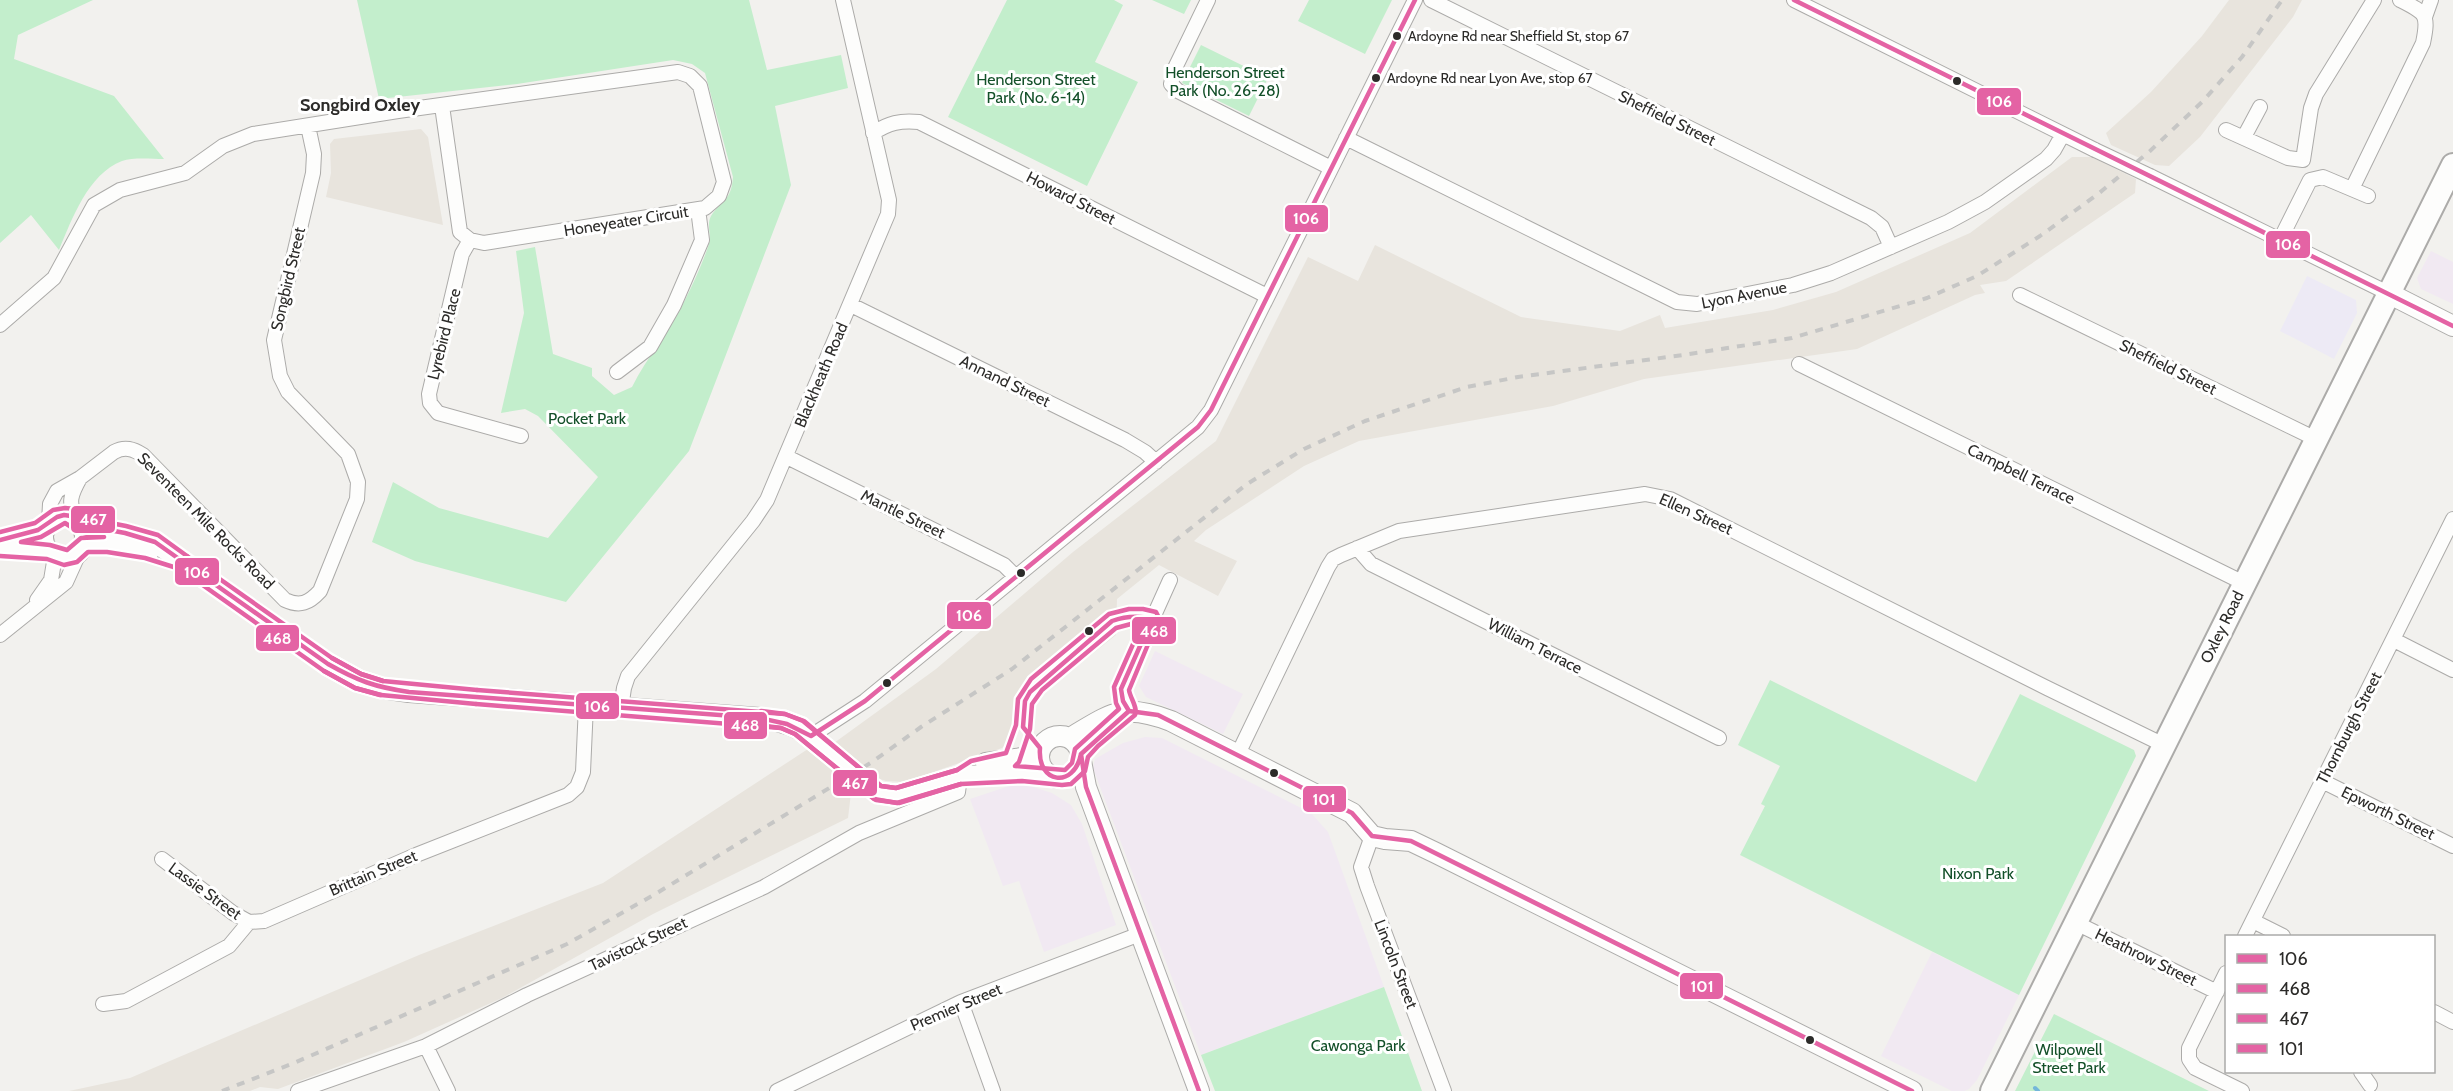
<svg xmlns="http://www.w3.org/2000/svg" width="2453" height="1091" font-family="Cabin,sans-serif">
<rect width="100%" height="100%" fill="#f2f1ee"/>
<path fill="#f1e9f2" d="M2431,251l22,11v42l-32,-15 -4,-11z
M1155,651l88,43 -20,40 -77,-37 -7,-11z
M1145,737l17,1 149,75 17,19 56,155 -183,68 -108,-287 2,-9 28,-16z
M1012,785l18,1 22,7 19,12 11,19 34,101 -72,27 -25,-71 -16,5 -33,-87z
M1932,952l87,43 -42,85 -8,9 -5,2h-12l-71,-35z"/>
<path fill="#edeaf5" d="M2307,276l49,24 1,13 -23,46 -54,-28z"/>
<path fill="#e8e4dd" d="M2229,0h73l-9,17 -93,120 -31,29 -14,-1 -44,-20 -5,-12 45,-41 51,-56z
M421,129l7,8 15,88 -117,-28 5,-24 -1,-29 4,-5z
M2072,157h20l44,22 -1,14 -129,88 -26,4 5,8 -10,2 -118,54 -213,30 -91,27 -194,35 -55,25 -98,64 -12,11 43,20 -19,35 -59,-31 -42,34 -1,36 -98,78 -8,28 -8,7 -97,34 -19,-1 -12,-4 -40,-34 102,-74 137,-117 143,-111 92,-184 50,24 17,-36 146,72 99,14 40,-16 5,13 108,-18 63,-18 134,-59z
M811,747l41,38 -4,33 -195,96 -151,84 -98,44 -126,47 -18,-2 -10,4h-181l61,-13 289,-123 184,-72z"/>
<path fill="#c3eecc" d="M0,0h93l-75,35 -4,24 100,37 50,63c-12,0 -31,-2 -42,2 -34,13 -50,58 -63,89l-28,-35 -31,28z
M357,0h392l18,70 74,-15 7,33 -73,18 16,79 -102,266 -123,151 -151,-41 -43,-19 21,-60 46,26 109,30 50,-61 -60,-61 -13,-7 -24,4 23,-100 -8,-62 19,-4 18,107 39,14v8l22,19 18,-8c15,-31 39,-56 53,-87 9,-18 18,-38 24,-56 3,-9 -3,-19 2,-28 11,-17 20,-14 22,-39l-28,-104 -13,-9 -19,-4 -156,24 -138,15z
M1007,0h107l9,5 -28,57 43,20 -51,104 -139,-69z
M1152,0h39l-7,14z
M1309,0h83l-27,54 -67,-33z
M1201,45l67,33 -19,38 -67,-33z
M1770,680l206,102 44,-88 114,56 2,6 -117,239 -279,-140 25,-49 -4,-2 19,-38 -42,-21z
M1384,987l38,104h-207l-14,-36z
M2054,1014l155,77h-194z"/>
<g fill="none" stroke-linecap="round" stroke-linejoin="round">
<path stroke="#73b6da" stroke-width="4" d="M2035,1088l3,3"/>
<g stroke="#acaba9" stroke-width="16">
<path id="street" d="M1208,0l-33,68 -4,16 7,7 153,77
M1431,0l440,218 11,9 9,20
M1794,0l301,150
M2425,17l6,-17
M2226,130l62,28 15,2 8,-52 5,-14 58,-94
M873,133c16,-10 27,-13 46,-11l348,174
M2244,137l16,-30
M1346,138l331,164 20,2 96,-19 38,-12 117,-51 37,-20 61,-43 8,-9 9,-16
M2150,176l238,117
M2352,189l71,-146c6,-29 3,-30 -23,-43
M470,240l-8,14 -33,140 1,9 8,10 83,23
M2280,240l30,-60 13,-3 45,19
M2020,295l296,144
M851,305l274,135 20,12 11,10
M0,325l54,-47 40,-73 26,-15 65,-17 38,-27 30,-12 145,-23 280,-39 12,4 10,10 24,96 -5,14 -14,12 -221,35 -14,-3 -10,-8 -18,-126
M1799,364l445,219
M617,372l33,-25 24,-42 28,-65 -4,-31
M787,457l203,101 14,7 12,12
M77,520c-10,-17 -6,-26 3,-42
M49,522l1,-18 7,-13 23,-13 34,-26c11,-6 19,-3 29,3l142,145c15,7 24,3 35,-9l37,-92 1,-17 -10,-28 -60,-62 -8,-16 -6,-36 39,-167 1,-19 -6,-28
M1357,548l14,16 348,174
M37,600l14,-20 4,-24
M0,635l66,-53 14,-31
M2394,640l59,30
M621,708l3,-20 4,-12 125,-155 14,-21 121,-286 1,-14 -46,-200
M1129,711l-6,-10 -2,-12 49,-109
M811,736l54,-35 333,-274 13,-17 204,-410
M1238,754l90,-187 5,-8 8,-4 58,-24 246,-37 25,5 377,189 117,57
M2322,781l131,65
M1372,836l-11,31 6,19 77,205
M162,859l71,54 16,9
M2253,921l30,15
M2076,923l141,69
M2245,936l208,-417
M2226,973l-37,75v11l6,9 47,23
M961,1002l32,89
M103,1004l23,-3 103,-55 20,-24 15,-1 152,-66 152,-60 9,-8 6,-15 3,-67
M2434,1012l19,10
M426,1046l22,45
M2361,1072l9,13
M298,1091l128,-45 101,-51 237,-108 95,-54 99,-41 2,-15
M777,1091l184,-89 179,-68"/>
</g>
<g stroke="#acaba9" stroke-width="22">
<path id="secondary" d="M2388,293l65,33
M43 537a21 21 0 1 1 42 0a21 21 0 1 1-42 0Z
M82,525l43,8 30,9 173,122 30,17 24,7 27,4 351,26c23,3 39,8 57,24
M0,540l38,-10 8,-5
M84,545l24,-1 41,7
M0,548l49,4
M1039 757a21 21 0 1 1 42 0a21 21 0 1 1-42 0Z
M1070,738c41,-24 52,-36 101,-17l181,92 20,23 13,3 26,2 25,12 476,238
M1081,754l12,-13 25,-21
M1081,761l5,26 113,304
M986,763l36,-5 18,-9
M861,780l17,13 19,3 63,-19 44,-4 44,2"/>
</g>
<g stroke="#acaba9" stroke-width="26">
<path id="primary" d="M1992,1091l461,-926"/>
</g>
<use href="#street" stroke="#fdfdfc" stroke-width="14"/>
<use href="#secondary" stroke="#fdfdfc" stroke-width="20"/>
<use href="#primary" stroke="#fdfdfc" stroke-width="22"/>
<path stroke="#c6c6c5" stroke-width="4" stroke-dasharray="8 8" stroke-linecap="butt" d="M222,1091l72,-28 273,-119 90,-51 215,-131 49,-35 91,-58 235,-185 57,-35 24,-11 37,-17 102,-34 51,-10 165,-22 109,-17 135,-40 50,-22 63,-40 58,-42 52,-43 53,-50 39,-44 40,-57"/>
<g stroke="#acaba9" stroke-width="16" stroke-linecap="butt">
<path id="street-bridge" d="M2095,150l55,26"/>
</g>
<g stroke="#acaba9" stroke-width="22" stroke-linecap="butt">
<path id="secondary-bridge" d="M817,742l44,38"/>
</g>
<use href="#street-bridge" stroke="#fdfdfc" stroke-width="14"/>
<use href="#secondary-bridge" stroke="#fdfdfc" stroke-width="20"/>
<g stroke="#fff" stroke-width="9">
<path id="bus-1" d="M1794,0l659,326
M0,540l38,-10 19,-13 7,-2 7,1 11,9 43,8 30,9 173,122c30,17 47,23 81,28l351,26 27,6 24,12
M811,736l54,-35 333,-274 13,-17 204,-410"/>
</g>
<g stroke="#fff" stroke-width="9">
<path id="bus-2" d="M65,523l14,9 25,5 -23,1 -14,12 -17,-5 -29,-3 20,-5z
M187,556l145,102 29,16 22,7
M180,569l144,102 31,17 26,7
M476,704l305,24 14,6 79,65 23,4 64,-19 61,-3 40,4 9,-1 14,-13 3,-14 10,-11 37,-31c3,-8 -5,-17 -6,-25l30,-72 -3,-6 -13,-3h-14l-20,5 -78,65 -13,20 -2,26 -10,28 -35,8 -14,9 -61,18 -15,-2 -77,-65 -19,-7 -308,-24"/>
</g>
<g stroke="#fff" stroke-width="9">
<path id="bus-3" d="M0,532l35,-9 18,-13 12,-2 10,1 10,9 41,8 32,9 29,21
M0,556l47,3 17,6 13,-3 11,-10h19l38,6 35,11
M1131,624h11l-28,63 2,16 3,6 -44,40 -3,14 -7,7 -50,-4 4,-4 11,-33 2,-25 10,-14 74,-62z
M332,658l29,16 22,7 94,9
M324,671l31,17 25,7
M381,695l95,9
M761,711l24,3 18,7 78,65 15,2 61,-18
M759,725l22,3 14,6 81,66 23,3 62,-19"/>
</g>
<g stroke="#fff" stroke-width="9">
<path id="bus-4" d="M1081,754l48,-43 29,4 194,98 20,23 39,5 501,250
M1081,754c-7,35 -44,30 -41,-6l-17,-21 2,-26 5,-9 82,-71c14,-5 26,-6 40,-2l-31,70 2,12 6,10
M1081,754l5,33 113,304"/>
</g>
<use href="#bus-1" stroke="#e463a4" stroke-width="4.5"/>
<use href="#bus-2" stroke="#e463a4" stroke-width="4.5"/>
<use href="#bus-3" stroke="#e463a4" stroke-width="4.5"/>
<use href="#bus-4" stroke="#e463a4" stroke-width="4.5"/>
</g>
<g fill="#2c2b29" stroke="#fff" stroke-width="2">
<circle cx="1397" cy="36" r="5"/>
<circle cx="1376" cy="78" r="5"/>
<circle cx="1957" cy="81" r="5"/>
<circle cx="1021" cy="573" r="5"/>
<circle cx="1089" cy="631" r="5"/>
<circle cx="887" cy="683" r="5"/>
<circle cx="1274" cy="773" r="5"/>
<circle cx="1810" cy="1040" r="5"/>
</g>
<g text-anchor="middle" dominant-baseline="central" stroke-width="6" stroke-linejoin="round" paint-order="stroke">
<g font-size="14" fill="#2c2b29" stroke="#fff" text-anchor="start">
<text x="1408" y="36">Ardoyne Rd near Sheffield St, stop 67</text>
<text x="1387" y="78">Ardoyne Rd near Lyon Ave, stop 67</text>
</g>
<g font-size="16" fill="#135029" stroke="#fff">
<text x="1225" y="72">Henderson Street<tspan x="1225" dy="18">Park (No. 26-28)</tspan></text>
<text x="1036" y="79">Henderson Street<tspan x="1036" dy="18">Park (No. 6-14)</tspan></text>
<text x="587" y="418">Pocket Park</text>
<text x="1978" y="873">Nixon Park</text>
<text x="1358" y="1045">Cawonga Park</text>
<text x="2069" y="1049">Wilpowell<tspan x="2069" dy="18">Street Park</tspan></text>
</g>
<g font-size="16" fill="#2c2b29" stroke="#fff">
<text transform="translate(1667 118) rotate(26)">Sheffield Street</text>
<text transform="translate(1071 198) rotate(27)">Howard Street</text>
<text transform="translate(626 221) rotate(-9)">Honeyeater Circuit</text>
<text transform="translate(288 279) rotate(-77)">Songbird Street</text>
<text transform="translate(1744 295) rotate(-11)">Lyon Avenue</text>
<text transform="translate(444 334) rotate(-76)">Lyrebird Place</text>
<text transform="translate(2168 367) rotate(26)">Sheffield Street</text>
<text transform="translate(821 375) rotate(-67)">Blackheath Road</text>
<text transform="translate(1005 381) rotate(26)">Annand Street</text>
<text transform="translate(2021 474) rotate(26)">Campbell Terrace</text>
<text transform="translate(903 514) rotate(26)">Mantle Street</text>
<text transform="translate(1696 514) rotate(24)">Ellen Street</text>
<text transform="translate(206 521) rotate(45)">Seventeen Mile Rocks Road</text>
<text transform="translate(2222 627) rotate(-64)">Oxley Road</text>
<text transform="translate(1535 646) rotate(27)">William Terrace</text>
<text transform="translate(2349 728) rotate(-63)">Thornburgh Street</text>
<text transform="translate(2388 813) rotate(26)">Epworth Street</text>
<text transform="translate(373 873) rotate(-23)">Brittain Street</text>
<text transform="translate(205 891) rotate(36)">Lassie Street</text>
<text transform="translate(638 944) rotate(-25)">Tavistock Street</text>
<text transform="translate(2146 957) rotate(26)">Heathrow Street</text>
<text transform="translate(1396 964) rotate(69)">Lincoln Street</text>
<text transform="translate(956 1007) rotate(-23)">Premier Street</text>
</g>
<g font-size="18" font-weight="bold" fill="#2c2b29" stroke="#fff">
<text x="360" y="105">Songbird Oxley</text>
</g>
</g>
<g stroke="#fff" stroke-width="2">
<rect x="1976" y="87" width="46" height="29" rx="6" fill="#e463a4"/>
<rect x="1284" y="204" width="45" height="29" rx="6" fill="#e463a4"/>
<rect x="2265" y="230" width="46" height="29" rx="6" fill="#e463a4"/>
<rect x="70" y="505" width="46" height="29" rx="6" fill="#e463a4"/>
<rect x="174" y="557" width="46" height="29" rx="6" fill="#e463a4"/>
<rect x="946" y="601" width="46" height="29" rx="6" fill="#e463a4"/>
<rect x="1131" y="616" width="46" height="29" rx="6" fill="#e463a4"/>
<rect x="255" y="624" width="45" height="28" rx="6" fill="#e463a4"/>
<rect x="575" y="692" width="45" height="28" rx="6" fill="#e463a4"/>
<rect x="723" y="711" width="45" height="29" rx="6" fill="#e463a4"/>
<rect x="832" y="769" width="46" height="28" rx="6" fill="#e463a4"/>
<rect x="1302" y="785" width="45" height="28" rx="6" fill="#e463a4"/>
<rect x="1679" y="972" width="45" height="28" rx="6" fill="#e463a4"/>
</g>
<g font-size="16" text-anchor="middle" font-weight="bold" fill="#fff">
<text x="1999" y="107">106</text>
<text x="1306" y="224">106</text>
<text x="2288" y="250">106</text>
<text x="93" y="525">467</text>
<text x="197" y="578">106</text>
<text x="969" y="621">106</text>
<text x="1154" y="637">468</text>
<text x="277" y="644">468</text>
<text x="597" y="712">106</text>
<text x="745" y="731">468</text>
<text x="855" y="789">467</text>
<text x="1324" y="805">101</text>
<text x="1702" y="992">101</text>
</g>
<rect x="2225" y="935" width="210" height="138" fill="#ffffff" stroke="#abaaa9" stroke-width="1.5"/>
<rect x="2237" y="954" width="30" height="9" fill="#e463a4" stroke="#abaaa9" stroke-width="1.5"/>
<text x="2279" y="965" font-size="18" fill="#2c2b29">106</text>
<rect x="2237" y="984" width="30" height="9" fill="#e463a4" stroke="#abaaa9" stroke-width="1.5"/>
<text x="2279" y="995" font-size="18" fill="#2c2b29">468</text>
<rect x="2237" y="1014" width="30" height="9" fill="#e463a4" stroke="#abaaa9" stroke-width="1.5"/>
<text x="2279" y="1025" font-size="18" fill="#2c2b29">467</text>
<rect x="2237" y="1044" width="30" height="9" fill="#e463a4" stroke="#abaaa9" stroke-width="1.5"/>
<text x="2279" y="1055" font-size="18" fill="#2c2b29">101</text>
</svg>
